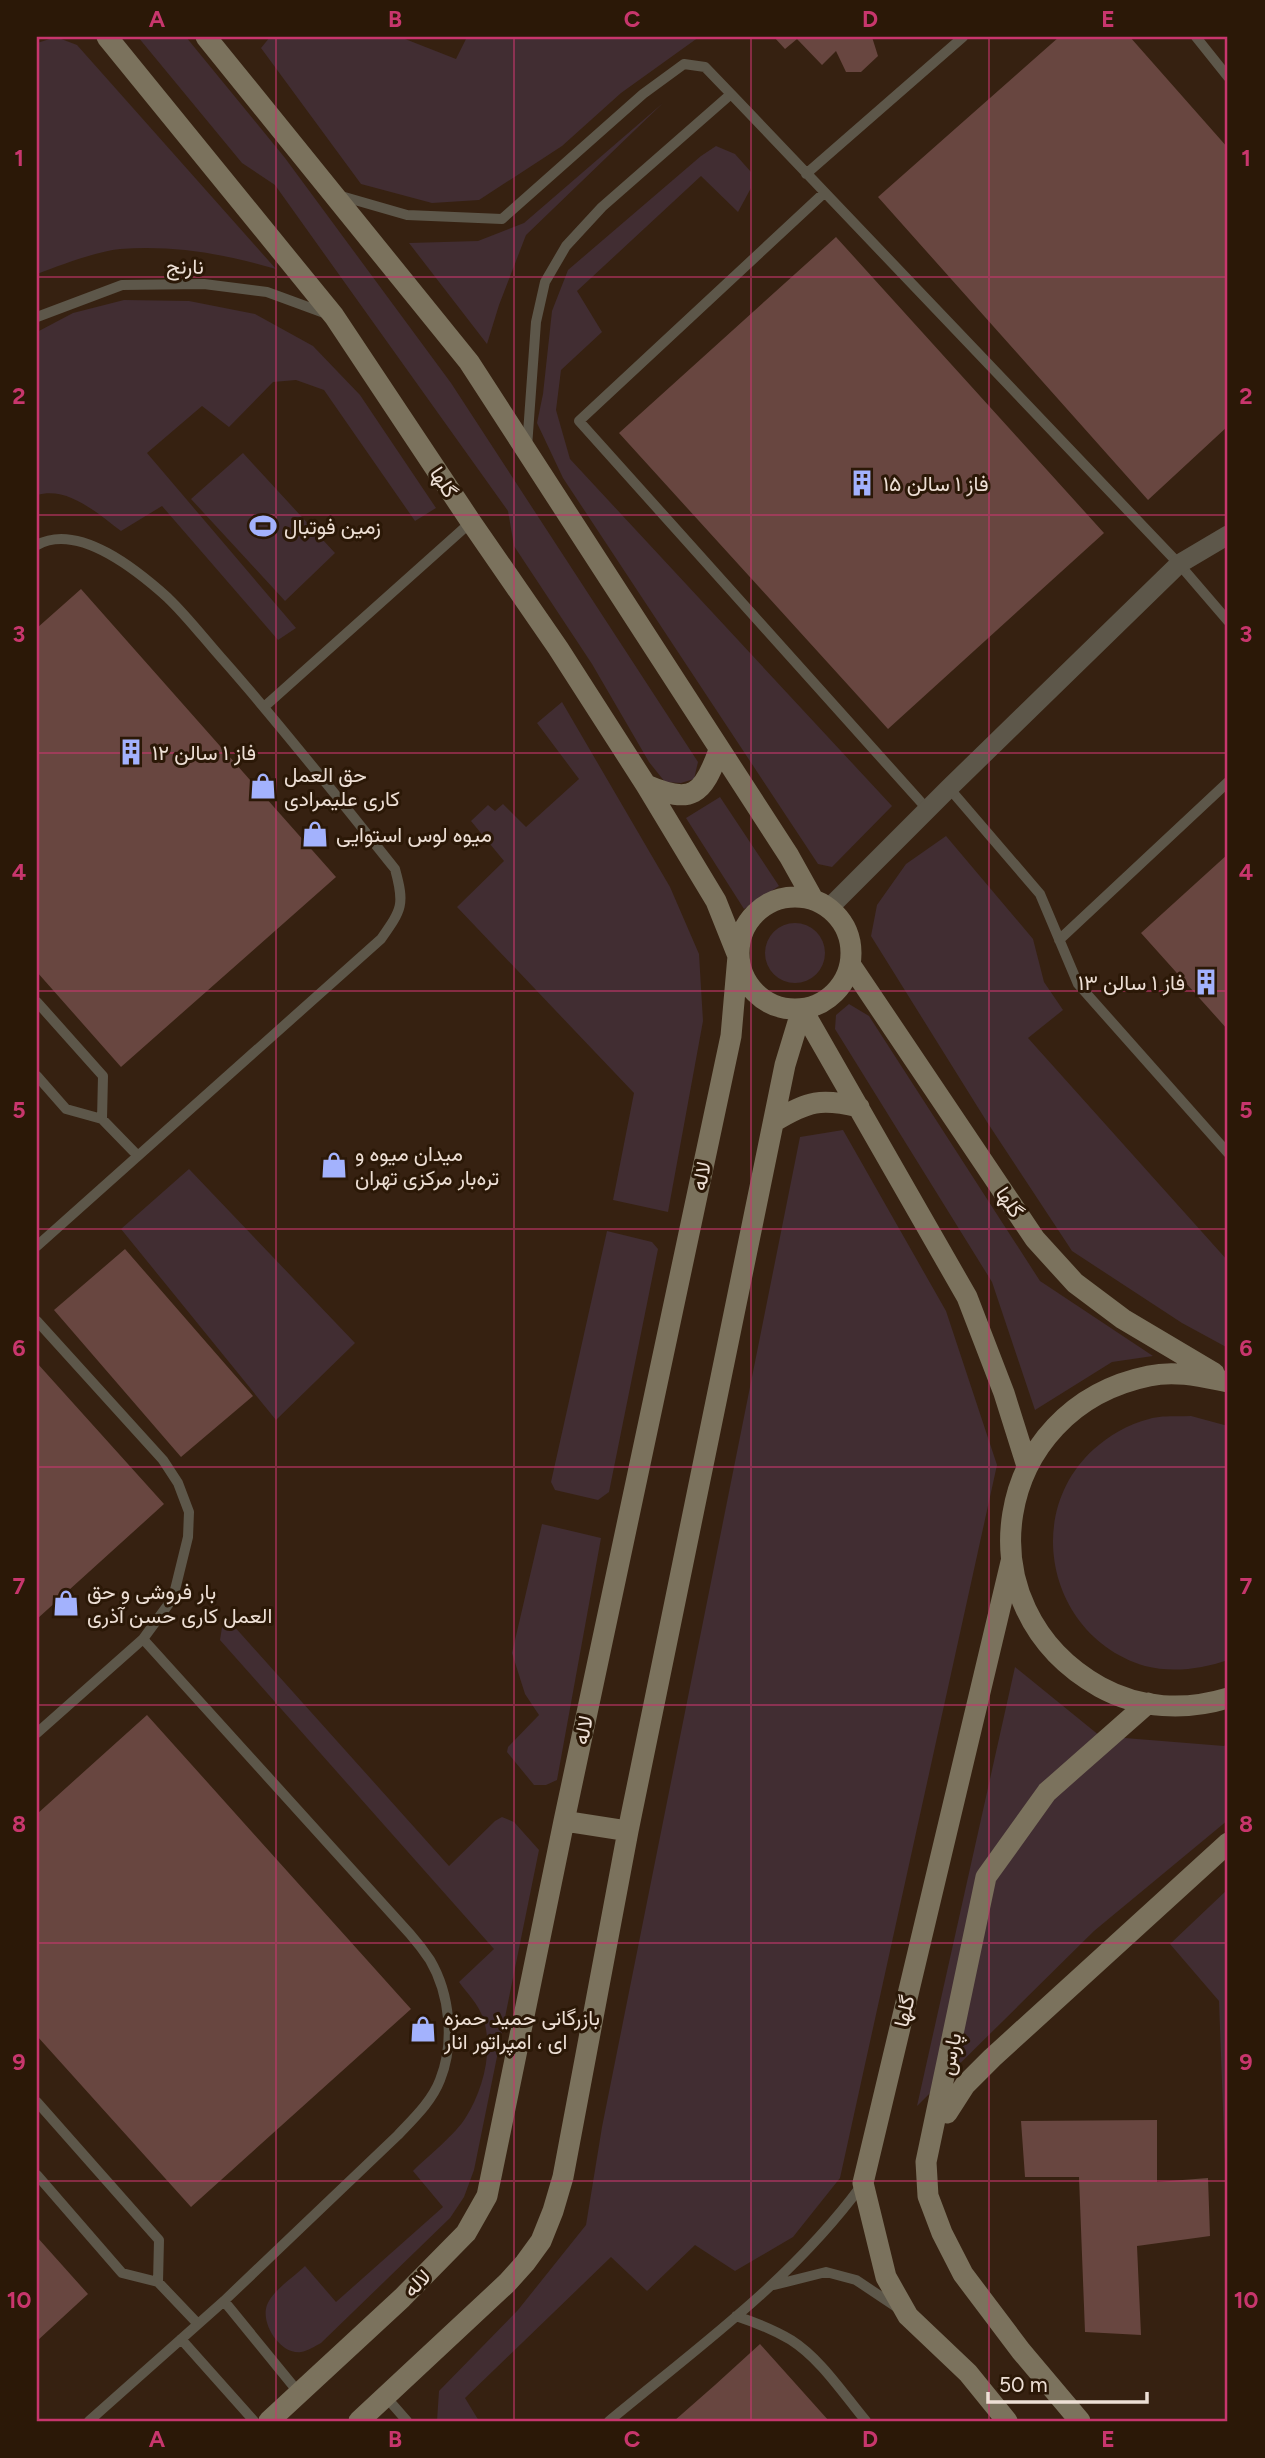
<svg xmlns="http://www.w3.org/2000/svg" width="1265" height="2458" font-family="Figtree,Vazirmatn,sans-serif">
<rect width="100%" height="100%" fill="#362111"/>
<path fill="#412d32" d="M56,37l21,8 199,224c-52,-15 -101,-24 -156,-20 -26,3 -59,16 -83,25v-231z
M138,37h48l99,121 166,225 247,379 -4,17 -13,4 -16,-1 -16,-20 -57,-98 -78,-118 -6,-35 -233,-326 -33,-22z
M270,37h130l56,22 11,-22h232l-78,56 -59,53 -83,54 -47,3 -71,-19 -100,-136z
M663,103l-137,132 -27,70 -12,39 -78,-101 69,-2 46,-18z
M716,146l19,8 16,18v16l-13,24 -37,-36 -124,115 25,41 -41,38 -5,40 14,49 322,347 -60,61 -14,-3 -255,-386 -26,-55 6,-29 9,-83 16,-41 133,-114z
M124,300l65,1 66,13 58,32 47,49 76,113 -21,13 -91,-131 -28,-10 -23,2 -44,45 -27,-21 -55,47 149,175 -18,12 -116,-134 -41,25c-24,-18 -53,-45 -84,-36v-163l36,-19z
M243,453l92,100 -50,48 -94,-102z
M562,702l108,185 29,67 4,67 -35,191 -55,-12 21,-107 -177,-186 47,-46 -33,-40 17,-16 7,6 8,-7 23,23 53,-48 -42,-56z
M720,797l59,89 -35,23 -58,-91z
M946,836l87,103 11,43 19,28 -35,28 200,223v87l-46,-25 -110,-72 -85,-129 -116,-186 6,-31 29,-41z
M765 953a30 30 0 1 1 60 0a30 30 0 1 1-60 0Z
M849,1004l20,12 171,265 113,75 -41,6 -77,48 -43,-128 -157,-253 1,-14z
M843,1130l103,181 51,154 -157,713 -47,59 -58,34 -40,-26 -48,46 -36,-34 -146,141 14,23h-42l2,-30 79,-81 68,-85 16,-98 198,-990z
M189,1169l166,174 -79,77 -155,-191z
M607,1231l45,11 6,7 -49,243 -11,8 -43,-10 -4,-8z
M1191,1416l37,10v234c-26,9 -56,13 -83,6 -95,-28 -124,-151 -51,-217 15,-13 34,-25 55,-30 13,-4 29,-2 42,-3z
M542,1524l59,14 -44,242 -11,5h-12l-27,-33 1,-5 31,-32 -14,-21 -13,-41z
M224,1615l225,251 46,-45 7,-4 12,5 25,28 -65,320 -10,27 -14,21 -129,125c-6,3 -13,8 -20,9 -20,3 -41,-28 -34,-47 6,-15 27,-28 38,-39l31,36 107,-95 -30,-36c14,-14 43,-37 53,-54 17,-27 28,-68 17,-99 -4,-13 -16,-25 -24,-36l35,-33 -274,-309z
M1015,1667l85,69 124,10 4,-3v77l-134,111 -177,175z
M1228,1889v356l-9,-244 -49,-57z"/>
<path fill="#684640" d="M774,37h98l6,19 -17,16h-15l-10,-21 -14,14 -25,-26 -12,10z
M1059,37h71l98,111v278l-80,74 -270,-303z
M836,237l268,296 -216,196 -269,-296z
M81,589l255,288 -215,190 -84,-95v-344z
M1228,854v176l-87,-97z
M125,1249l128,147 -72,61 -127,-147z
M37,1363l127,141 -127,115z
M147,1715l264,294 -220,198 -154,-171v-222z
M1157,2120v62l51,-4 2,58 -73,10 4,89 -56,-3 -6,-155h-54l-4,-56z
M37,2237l51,57 -51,47z
M760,2344l69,77h-155l41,-36z"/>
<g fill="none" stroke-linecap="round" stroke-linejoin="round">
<path stroke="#5d574a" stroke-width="10" d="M1196,37l32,40
M731,94l448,470 49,57
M806,174l157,-137
M824,193l-245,228 349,389
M341,196l66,19 95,4 141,-125 41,-30 21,3 26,27 -129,113 -36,39 -21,36 -9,40 -9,125
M37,317l85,-32 82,-1 63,8 60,22
M37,545c42,-23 101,26 131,53 20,19 38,43 57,64 59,67 114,137 170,207 10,36 7,40 -14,70l-344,307
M264,707l207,-185
M949,788l91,106 38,90 150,169
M1059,940l169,-158
M37,1002l66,74 -1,43
M37,1076l29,33 36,10 36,37
M37,1321l126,139 15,23 11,29 -1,25 -15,61 -30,41 -106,94
M37,2102l122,138 -1,42
M37,2175l85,98 36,9 40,42
M774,2285l52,-13 30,8 42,28
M224,2301l75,92
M736,2316c18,6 38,14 55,24 30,19 53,55 75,81
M181,2339l73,82
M386,2397l21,24
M89,2421l135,-120 174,-166c16,-17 34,-34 42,-55 15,-37 10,-86 -10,-120 -6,-9 -13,-18 -20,-26l-267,-295
M609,2421c88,-73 183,-141 252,-235"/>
<path stroke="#5d574a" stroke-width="19" d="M829,908l120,-120 230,-224 49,-29"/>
<path stroke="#7b725d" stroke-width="21" d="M107,37l227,279 137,206 87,126 88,137 70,116 22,55 -7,80 -167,785 -77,375 -21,37 -64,65 -133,123
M206,37l263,325 320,494 24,43
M646,785c46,20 57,10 73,-35
M739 953a56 56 0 1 1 112 0a56 56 0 1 1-112 0Z
M850,964l185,275 40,44 48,36 91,54
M802,1009l165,288 37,96 23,73
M775,1121c33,-20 46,-23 84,-14
M1228,1382c-25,-5 -52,-12 -79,-6 -157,32 -190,232 -49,311 40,22 85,24 128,11
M564,1821l64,10
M947,2113l18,-28 27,-27 236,-215
M359,2421l148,-138 18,-20 16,-22 12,-30 10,-34 65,-346 157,-766 17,-56
M1007,2421l-39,-48 -60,-57 -22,-39 -23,-94 148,-621
M1080,2421l-59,-70 -58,-77 -21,-41 -14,-37 -2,-34 60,-285 61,-85 101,-89"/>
</g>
<path fill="none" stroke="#c8366d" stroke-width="2" stroke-opacity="0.55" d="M276,37v2384M514,37v2384M751,37v2384M989,37v2384M37,277h1191M37,515h1191M37,753h1191M37,991h1191M37,1229h1191M37,1467h1191M37,1705h1191M37,1943h1191M37,2181h1191"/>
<defs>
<g id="building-bare" transform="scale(2.1)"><path d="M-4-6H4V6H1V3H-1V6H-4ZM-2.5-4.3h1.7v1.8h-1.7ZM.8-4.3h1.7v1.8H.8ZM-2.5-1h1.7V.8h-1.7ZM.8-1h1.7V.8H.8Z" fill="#a3b2fd" stroke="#2b1807" stroke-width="2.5" paint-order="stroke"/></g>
<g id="stadium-bare" transform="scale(2.1)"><path d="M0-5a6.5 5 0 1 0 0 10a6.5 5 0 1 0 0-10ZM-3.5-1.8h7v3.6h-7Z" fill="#a3b2fd" stroke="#2b1807" stroke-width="2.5" paint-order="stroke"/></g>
<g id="shop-bare" transform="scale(2.1)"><path d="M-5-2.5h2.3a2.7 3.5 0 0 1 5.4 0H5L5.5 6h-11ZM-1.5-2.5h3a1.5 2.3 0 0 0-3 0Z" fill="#a3b2fd" stroke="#2b1807" stroke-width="2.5" paint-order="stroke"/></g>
</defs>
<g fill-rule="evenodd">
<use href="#building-bare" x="862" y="483"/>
<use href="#stadium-bare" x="263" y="526"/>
<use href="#building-bare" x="131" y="752"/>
<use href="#shop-bare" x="263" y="786"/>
<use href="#shop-bare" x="315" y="834"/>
<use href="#building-bare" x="1206" y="982"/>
<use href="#shop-bare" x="334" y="1165"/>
<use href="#shop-bare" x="66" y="1603"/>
<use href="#shop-bare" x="423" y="2029"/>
</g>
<g text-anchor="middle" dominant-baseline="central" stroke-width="6" stroke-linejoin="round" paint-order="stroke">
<g font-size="21" fill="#eddfd5" stroke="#2b1807">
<text transform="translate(185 266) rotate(1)">نارنج</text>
<text transform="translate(444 482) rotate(57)">گلها</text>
<text transform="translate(701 1176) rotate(-78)">لاله</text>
<text transform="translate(1010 1202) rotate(56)">گلها</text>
<text transform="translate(583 1730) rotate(-78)">لاله</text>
<text transform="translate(904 2011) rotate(-77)">گلها</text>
<text transform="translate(950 2054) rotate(-79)">پارس</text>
<text transform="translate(417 2283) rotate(-45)">لاله</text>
</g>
<g font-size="21" fill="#eddfd5" stroke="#2b1807" text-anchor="start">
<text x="883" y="483">فاز ۱ سالن ۱۵</text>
<text x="284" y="526">زمین فوتبال</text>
<text x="152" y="752">فاز ۱ سالن ۱۲</text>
<text x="284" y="774">حق العمل<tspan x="284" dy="24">کاری علیمرادی</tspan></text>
<text x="336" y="834">میوه لوس استوایی</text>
<text x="1185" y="982" text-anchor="end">فاز ۱ سالن ۱۳</text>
<text x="355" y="1153">میدان میوه و<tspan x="355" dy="24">تره‌بار مرکزی تهران</tspan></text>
<text x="87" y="1591">بار فروشی و حق<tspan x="87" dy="24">العمل کاری حسن آذری</tspan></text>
<text x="444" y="2017">بازرگانی حمید حمزه<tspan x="444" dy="24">ای ، امپراتور انار</tspan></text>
</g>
</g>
<rect width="1265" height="2458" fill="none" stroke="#2b1807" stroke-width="77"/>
<path d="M988 2392v10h159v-10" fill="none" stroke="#eddfd5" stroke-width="3.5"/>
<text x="999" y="2392" font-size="21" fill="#eddfd5" stroke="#2b1807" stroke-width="5" paint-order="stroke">50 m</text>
<rect x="38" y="38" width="1188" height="2382" fill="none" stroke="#c8366d" stroke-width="2.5"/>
<g font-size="23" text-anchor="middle" font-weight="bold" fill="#c8366d">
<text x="157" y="27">A</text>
<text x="395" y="27">B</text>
<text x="632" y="27">C</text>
<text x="870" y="27">D</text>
<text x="1108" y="27">E</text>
<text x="19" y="166">1</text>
<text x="1246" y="166">1</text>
<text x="19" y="404">2</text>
<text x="1246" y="404">2</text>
<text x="19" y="642">3</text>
<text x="1246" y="642">3</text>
<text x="19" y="880">4</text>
<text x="1246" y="880">4</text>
<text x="19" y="1118">5</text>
<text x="1246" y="1118">5</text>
<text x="19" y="1356">6</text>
<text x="1246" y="1356">6</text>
<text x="19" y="1594">7</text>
<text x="1246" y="1594">7</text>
<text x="19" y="1832">8</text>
<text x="1246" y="1832">8</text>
<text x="19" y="2070">9</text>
<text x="1246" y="2070">9</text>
<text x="19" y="2308">10</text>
<text x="1246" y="2308">10</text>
<text x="157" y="2447">A</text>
<text x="395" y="2447">B</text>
<text x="632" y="2447">C</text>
<text x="870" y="2447">D</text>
<text x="1108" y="2447">E</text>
</g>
</svg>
